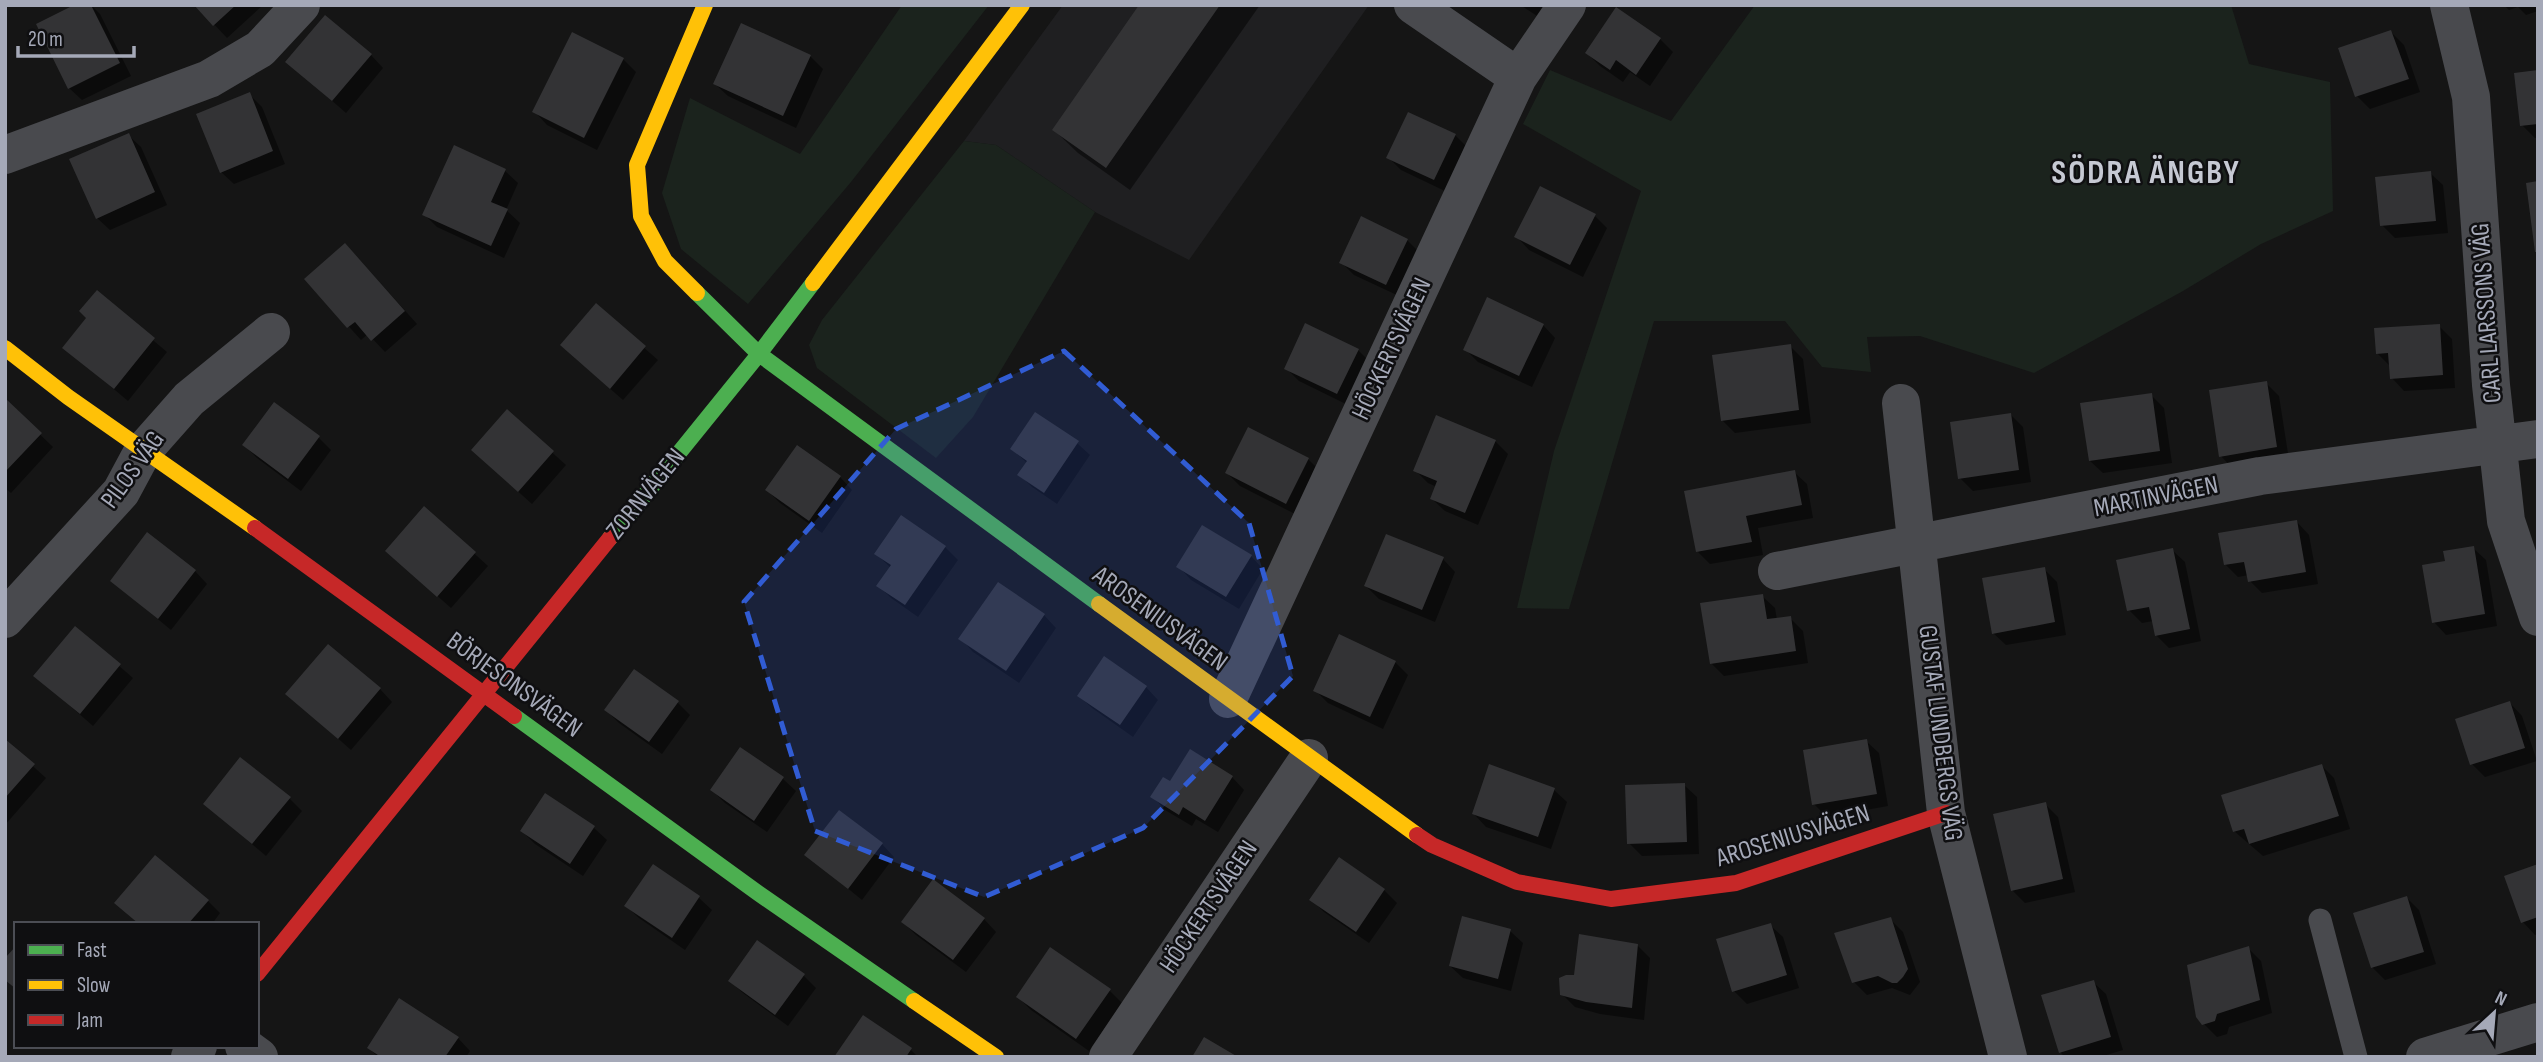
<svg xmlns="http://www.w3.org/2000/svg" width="2543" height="1062" font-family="'Sofia Sans Condensed',sans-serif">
<rect width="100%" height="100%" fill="#151515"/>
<path fill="#1f1f21" d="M1063,5h306l-180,255 -94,-48 -99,-67 -32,-4z"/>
<path fill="#1b231d" d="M902,5h87l-138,177 -103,122 -67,-55 -19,-56 28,-95 110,56z
M1755,5h476l18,59 81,18 3,129 -72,33 -78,47 -149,82 -114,-37 -53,1 4,35 -49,-5 -37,-46h-131l-85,288 -52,-1 37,-157 87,-260 -118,-67 27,-54 121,51z
M964,141l32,4 99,67 -122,205 -37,41 -119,-90 -8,-23 13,-25z"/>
<path fill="#0007" d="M78,5h13l9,9 31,62 -49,24 -13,-12z
M196,5h67l-36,33z
M1141,5h119l-130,185 -52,-37 -24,-23z
M1520,5h35l-10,16z
M2504,5h34v6l-12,4 -8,-8 -9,3z
M2391,32l13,13 16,47 -50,17 -13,-13 -16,-47z
M1660,39l13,13 -23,34 -20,-14 -7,10 -23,-16 -13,-13z
M371,55l12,13 -37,45 -58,-51z
M810,56l13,13 -27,59 -68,-32 -13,-12z
M623,59l13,13 -39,78 -50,-25 -12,-13z
M2538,72v66h-3l-13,-13z
M249,94l13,13 23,57 -51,20 -13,-12z
M128,135l13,12 26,58 -57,25 -13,-12z
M1455,135l13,13 -21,44 -46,-22 -13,-13z
M505,171l13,12 -12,27 14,13 -16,35 -67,-31 -13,-13z
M2430,173l13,12 5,48 -53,5 -13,-13z
M1594,215l13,13 -24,49 -54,-27 -12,-13z
M1407,240l13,13 -21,43 -45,-21 -13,-13z
M358,258l59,66 -32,28 -17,-18 -7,6 -54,-60z
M97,293l70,59 -39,49 -64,-54 24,-29z
M596,306l62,54 -35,40 -48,-42z
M1543,325l12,13 -23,49 -54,-25 -13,-13z
M2439,326l13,13 3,49 -51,3 -12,-13 -1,-11 -14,-14z
M1790,346l13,13 8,64 -76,10 -13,-13z
M1358,350l13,13 -21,43 -51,-25 -13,-13z
M2266,383l13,13 10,64 -56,9 -12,-13z
M2151,395l13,13 8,55 -69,10 -13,-12z
M5,401l48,46 -42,46 -6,-5z
M507,412l59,53 -34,39 -46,-41z
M2010,414l13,13 8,55 -58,9 -13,-13z
M318,437l13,13 -30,41 -44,-33 -13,-13z
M1495,441l13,13 -30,71 -33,-14 -13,-12 5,-12 -9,-4 -13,-13z
M1077,443l13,12 -33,49 -25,-17 -12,-12 7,-12 -15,-14z
M1308,459l13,13 -22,44 -59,-30 -13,-13z
M1794,472l13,12 6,34 -55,10 5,27 -53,9 -12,-12z
M840,477l12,13 -30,43 -42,-30 -13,-13z
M424,508l64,58 -37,42 -51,-45z
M902,518l43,29 13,13 -40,57 -27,-19 -12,-12 12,-18 -15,-14z
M2297,522l12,13 9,49 -56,9 -12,-12 -1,-6 -11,2 -13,-13z
M2473,548l13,12 11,66 -51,9 -12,-13z
M2172,550l13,12 16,79 -32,7 -13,-13 -3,-14 -11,2 -13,-13z
M1251,556l12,13 -24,40 -48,-29 -12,-13z
M1443,559l12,13 -20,50 -56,-23 -13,-13z
M2044,569l13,13 9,53 -60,10 -13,-12z
M195,571l12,13 -36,46 -59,-49z
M1762,596l13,12 2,12 13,-2 13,13 5,32 -84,13 -13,-13z
M1044,615l12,13 -37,55 -46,-31 -12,-13z
M75,628l58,50 -40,48 -57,-50z
M1340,637l55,25 13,13 -25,54 -55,-26 -13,-13z
M1146,687l12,13 -25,37 -41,-29 -13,-12z
M380,689l12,13 -41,48 -63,-56z
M677,702l13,13 -28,39 -43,-31 -13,-13z
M2510,703l12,13 15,45 -52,16 -13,-13 -15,-44z
M5,741l41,37 -41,47z
M1866,741l13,12 9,53 -61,11 -13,-13z
M740,749l43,30 13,12 -29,41 -42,-29 -13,-13z
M2322,766l12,12 16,51 -87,27 -29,-25z
M1232,777l12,13 -26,42 -22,-13 -4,7 -27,-16 -12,-13 18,-14z
M1684,785l13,12 2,57 -57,2 -13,-13z
M1554,790l13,12 -16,47 -65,-22 -12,-13z
M289,798l13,13 -36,45 -61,-52z
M2045,804l13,13 17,75 -50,11 -13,-13z
M594,828l13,12 -24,36 -48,-32 -13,-13z
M882,844l12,13 -32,43 -55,-45z
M654,866l45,32 13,12 -27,40 -46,-32 -13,-12z
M2538,866v68l-3,1 -12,-13z
M1384,890l13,13 -28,40 -45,-31 -13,-13z
M2407,898l12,12 17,54 -51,16 -13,-13z
M208,901l12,12 -8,11h-73z
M984,919l12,13 -30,40 -50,-37 -13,-13z
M1890,919l13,13 17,50 -10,13 -18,-7 -25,7 -13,-13z
M1770,925l13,12 16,51 -52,16 -13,-13z
M1510,931l13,12 -12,48 -48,-13 -13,-12z
M1637,945l13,13 -6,62 -44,-6 -25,-7 -13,-13 14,-17z
M2248,948l13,13 11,52 -43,14 -2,7 -10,3 -13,-13z
M803,975l13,13 -28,38 -45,-33 -13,-12z
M2093,982l13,12 17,56 -23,7h-35l-5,-5z
M1110,991l12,12 -33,48 -58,-41 -13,-13z
M458,1038l12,13 -4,6h-88l-9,-9z
M910,1049l8,8h-82z"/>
<path fill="#333335" d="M74,5h17l29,58 -52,26 -32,-65z
M194,5h42l-23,21z
M1139,5h81l-114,163 -54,-38z
M1616,7l45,31 -25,37 -20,-15 -6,10 -25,-17z
M325,15l47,39 -40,47 -47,-39z
M741,23l70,32 -28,61 -70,-32z
M2391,30l18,49 -54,18 -17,-49z
M572,32l52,26 -40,80 -52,-26z
M2538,70v54l-18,2 -6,-53z
M250,92l23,59 -53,22 -24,-59z
M1408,112l48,22 -22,46 -48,-22z
M129,133l26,59 -59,27 -27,-60z
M454,145l52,24 -15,33 17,7 -17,37 -69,-31z
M2431,171l5,50 -56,5 -5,-49z
M2538,181v71h-3l-9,-69z
M1540,186l56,28 -26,51 -56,-28z
M1361,216l47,23 -22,46 -47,-22z
M345,243l60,68 -34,30 -16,-19 -8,6 -43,-49z
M97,290l58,48 -41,51 -52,-41 24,-30 -7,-7z
M1487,297l57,27 -25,52 -56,-26z
M596,303l50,43 -36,43 -50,-44z
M1305,323l54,26 -22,45 -53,-25z
M2440,324l3,51 -53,4 -2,-26 -12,1 -2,-26z
M1791,344l8,66 -78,11 -9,-66z
M2267,381l10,66 -58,10 -10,-67z
M2152,393l8,58 -71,10 -9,-58z
M5,398l37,35 -37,39z
M274,402l46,34 -32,43 -46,-34z
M507,409l47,42 -36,41 -47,-42z
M1035,412l44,29 -35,52 -27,-18 10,-14 -17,-12z
M2011,413l8,57 -61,9 -8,-57z
M1436,415l60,25 -31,73 -35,-14 7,-18 -24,-10z
M1248,427l61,31 -23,46 -61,-31z
M797,445l44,31 -32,45 -44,-31z
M1795,470l7,35 -56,11 6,26 -56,10 -12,-61z
M424,506l52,46 -39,45 -52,-46z
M901,515l45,31 -41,59 -29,-19 15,-21 -17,-11z
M2297,520l9,52 -58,10 -4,-20 -20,3 -6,-32z
M1202,525l50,30 -26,42 -50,-30z
M147,532l49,38 -38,49 -48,-38z
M1386,534l58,23 -22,53 -58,-24z
M2474,546l11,68 -53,9 -10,-58 23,-4 -2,-10z
M2173,548l17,81 -35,7 -6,-29 -22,4 -11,-51z
M2045,567l10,55 -63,12 -10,-56z
M998,582l47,32 -39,57 -48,-32z
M1763,594l4,25 24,-3 5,35 -86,13 -10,-61z
M75,626l46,38 -41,50 -47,-38z
M1339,634l57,27 -26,56 -57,-26z
M328,644l53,44 -43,51 -53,-45z
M1104,656l43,30 -27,39 -43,-29z
M634,669l45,32 -30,41 -45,-32z
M2510,701l15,47 -55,17 -15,-46z
M5,739l30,25 -30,34z
M1867,739l10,55 -65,11 -9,-55z
M740,747l44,30 -30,44 -44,-31z
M1190,749l43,27 -28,45 -22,-14 -4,8 -29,-18 13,-20 7,4z
M240,757l51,40 -39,47 -49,-40z
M1489,764l66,24 -17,49 -66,-23z
M2322,764l17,52 -90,28 -5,-15 -11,3 -12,-37z
M1685,783l2,59 -60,2 -2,-59z
M545,793l50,33 -25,38 -50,-33z
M2046,802l17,77 -52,12 -18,-77z
M839,810l44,33 -35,46 -44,-34z
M155,855l54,45 -21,24h-49l-25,-21z
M1339,857l46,32 -29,43 -47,-32z
M653,864l47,32 -28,42 -48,-32z
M2538,864v53l-17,6 -17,-47z
M933,879l52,39 -32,42 -52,-38z
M2407,896l17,56 -53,16 -18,-55z
M1462,916l49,13 -13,50 -49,-13z
M1891,917l17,52 -5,8 -6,6h-5l-14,-7 -26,7 -18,-50z
M1771,923l16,52 -55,17 -16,-53z
M1579,934l59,10 -6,64 -46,-6 -26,-7 -1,-17 7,-3h8z
M757,940l48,34 -30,41 -47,-34z
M16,946v43l-11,-9v-22z
M2249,946l11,54 -43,14 -2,7 -13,4 -6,-8 -9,-52z
M1050,947l61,42 -35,50 -60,-42z
M2094,980l17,57 -52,16 -18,-58z
M399,998l60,39 -14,20h-64l-14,-9z
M863,1015l49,33 -6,9h-72z
M1204,1037l34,20h-46z"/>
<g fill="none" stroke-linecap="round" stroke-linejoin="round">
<path stroke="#494a4e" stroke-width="23" d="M2320,920l36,137"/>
<path stroke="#494a4e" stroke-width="38" d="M1413,5l105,72
M2449,5l22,92 20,288 15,136 32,96
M5,155l204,-76 51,-30 41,-44
M1901,403l45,410 62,244
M1777,571l483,-95 278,-37
M5,619l116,-127 22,-41 46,-52 82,-67
M1228,699l290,-622 49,-72
M244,1046l15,11
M190,1057l8,-11
M1108,1057l201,-299
M2425,1057l113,-35"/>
<path stroke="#4caf50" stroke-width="16" d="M697,293l62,61 340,250
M610,538l149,-184 54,-71
M514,716l244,177 156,108"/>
<path stroke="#ffc107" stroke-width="16" d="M813,283l209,-278
M697,293l-32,-32 -24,-45 -4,-51 68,-160
M5,348l63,49 187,131
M1099,604l318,231
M914,1001l82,56"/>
<path stroke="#c62828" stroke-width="16" d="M255,528l259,188
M1417,835l15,10 85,37 94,17 125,-16 210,-70
M257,974l353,-436"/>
</g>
<path fill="#315cd3" fill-opacity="0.2" stroke="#315cd3" stroke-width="5" stroke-dasharray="14 9" stroke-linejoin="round" d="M1064,351l185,172 44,153 -150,152 -159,69 -169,-66 -71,-229 152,-173z"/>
<g text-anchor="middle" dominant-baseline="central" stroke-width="5" stroke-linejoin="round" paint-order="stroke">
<g font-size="26" fill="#a5a9b8" stroke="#0f0f11">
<text transform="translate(2487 313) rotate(-94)">CARL LARSSONS VÄG</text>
<text transform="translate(1392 349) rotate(-65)">HÖCKERTSVÄGEN</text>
<text transform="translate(133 470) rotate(-54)">PILOS VÄG</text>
<text transform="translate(646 494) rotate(-51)">ZORNVÄGEN</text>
<text transform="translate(2156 497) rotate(-11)">MARTINVÄGEN</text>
<text transform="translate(1160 619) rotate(36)">AROSENIUSVÄGEN</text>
<text transform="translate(514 685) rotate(36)">BÖRJESONSVÄGEN</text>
<text transform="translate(1940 733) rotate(83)">GUSTAF LUNDBERGS VÄG</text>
<text transform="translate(1793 836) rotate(-17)">AROSENIUSVÄGEN</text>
<text transform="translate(1209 907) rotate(-56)">HÖCKERTSVÄGEN</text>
</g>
<g font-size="33" font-weight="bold" letter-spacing="2" fill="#c6c9d3" stroke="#0f0f11">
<text x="2146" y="173">SÖDRA ÄNGBY</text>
</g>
</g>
<rect width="2543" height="1062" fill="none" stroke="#a5a9b8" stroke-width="14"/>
<rect x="14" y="922" width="245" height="126" fill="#0f0f11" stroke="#4b4d54" stroke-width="2"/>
<rect x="28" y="945" width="35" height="10" fill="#4caf50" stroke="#4b4d54" stroke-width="2"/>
<text x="77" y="957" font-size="21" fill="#a5a9b8">Fast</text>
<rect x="28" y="980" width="35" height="10" fill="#ffc107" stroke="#4b4d54" stroke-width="2"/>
<text x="77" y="992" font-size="21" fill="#a5a9b8">Slow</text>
<rect x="28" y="1015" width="35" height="10" fill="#c62828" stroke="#4b4d54" stroke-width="2"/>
<text x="77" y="1027" font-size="21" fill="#a5a9b8">Jam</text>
<g transform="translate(2494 1013) rotate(26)" stroke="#0f0f11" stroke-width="5" paint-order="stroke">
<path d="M0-5L12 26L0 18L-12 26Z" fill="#a5a9b8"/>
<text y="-10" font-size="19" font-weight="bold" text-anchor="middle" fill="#a5a9b8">N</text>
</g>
<path d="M18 46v10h116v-10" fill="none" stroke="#a5a9b8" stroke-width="3.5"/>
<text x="28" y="46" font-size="21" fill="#a5a9b8" stroke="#0f0f11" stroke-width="5" paint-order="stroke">20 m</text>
</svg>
